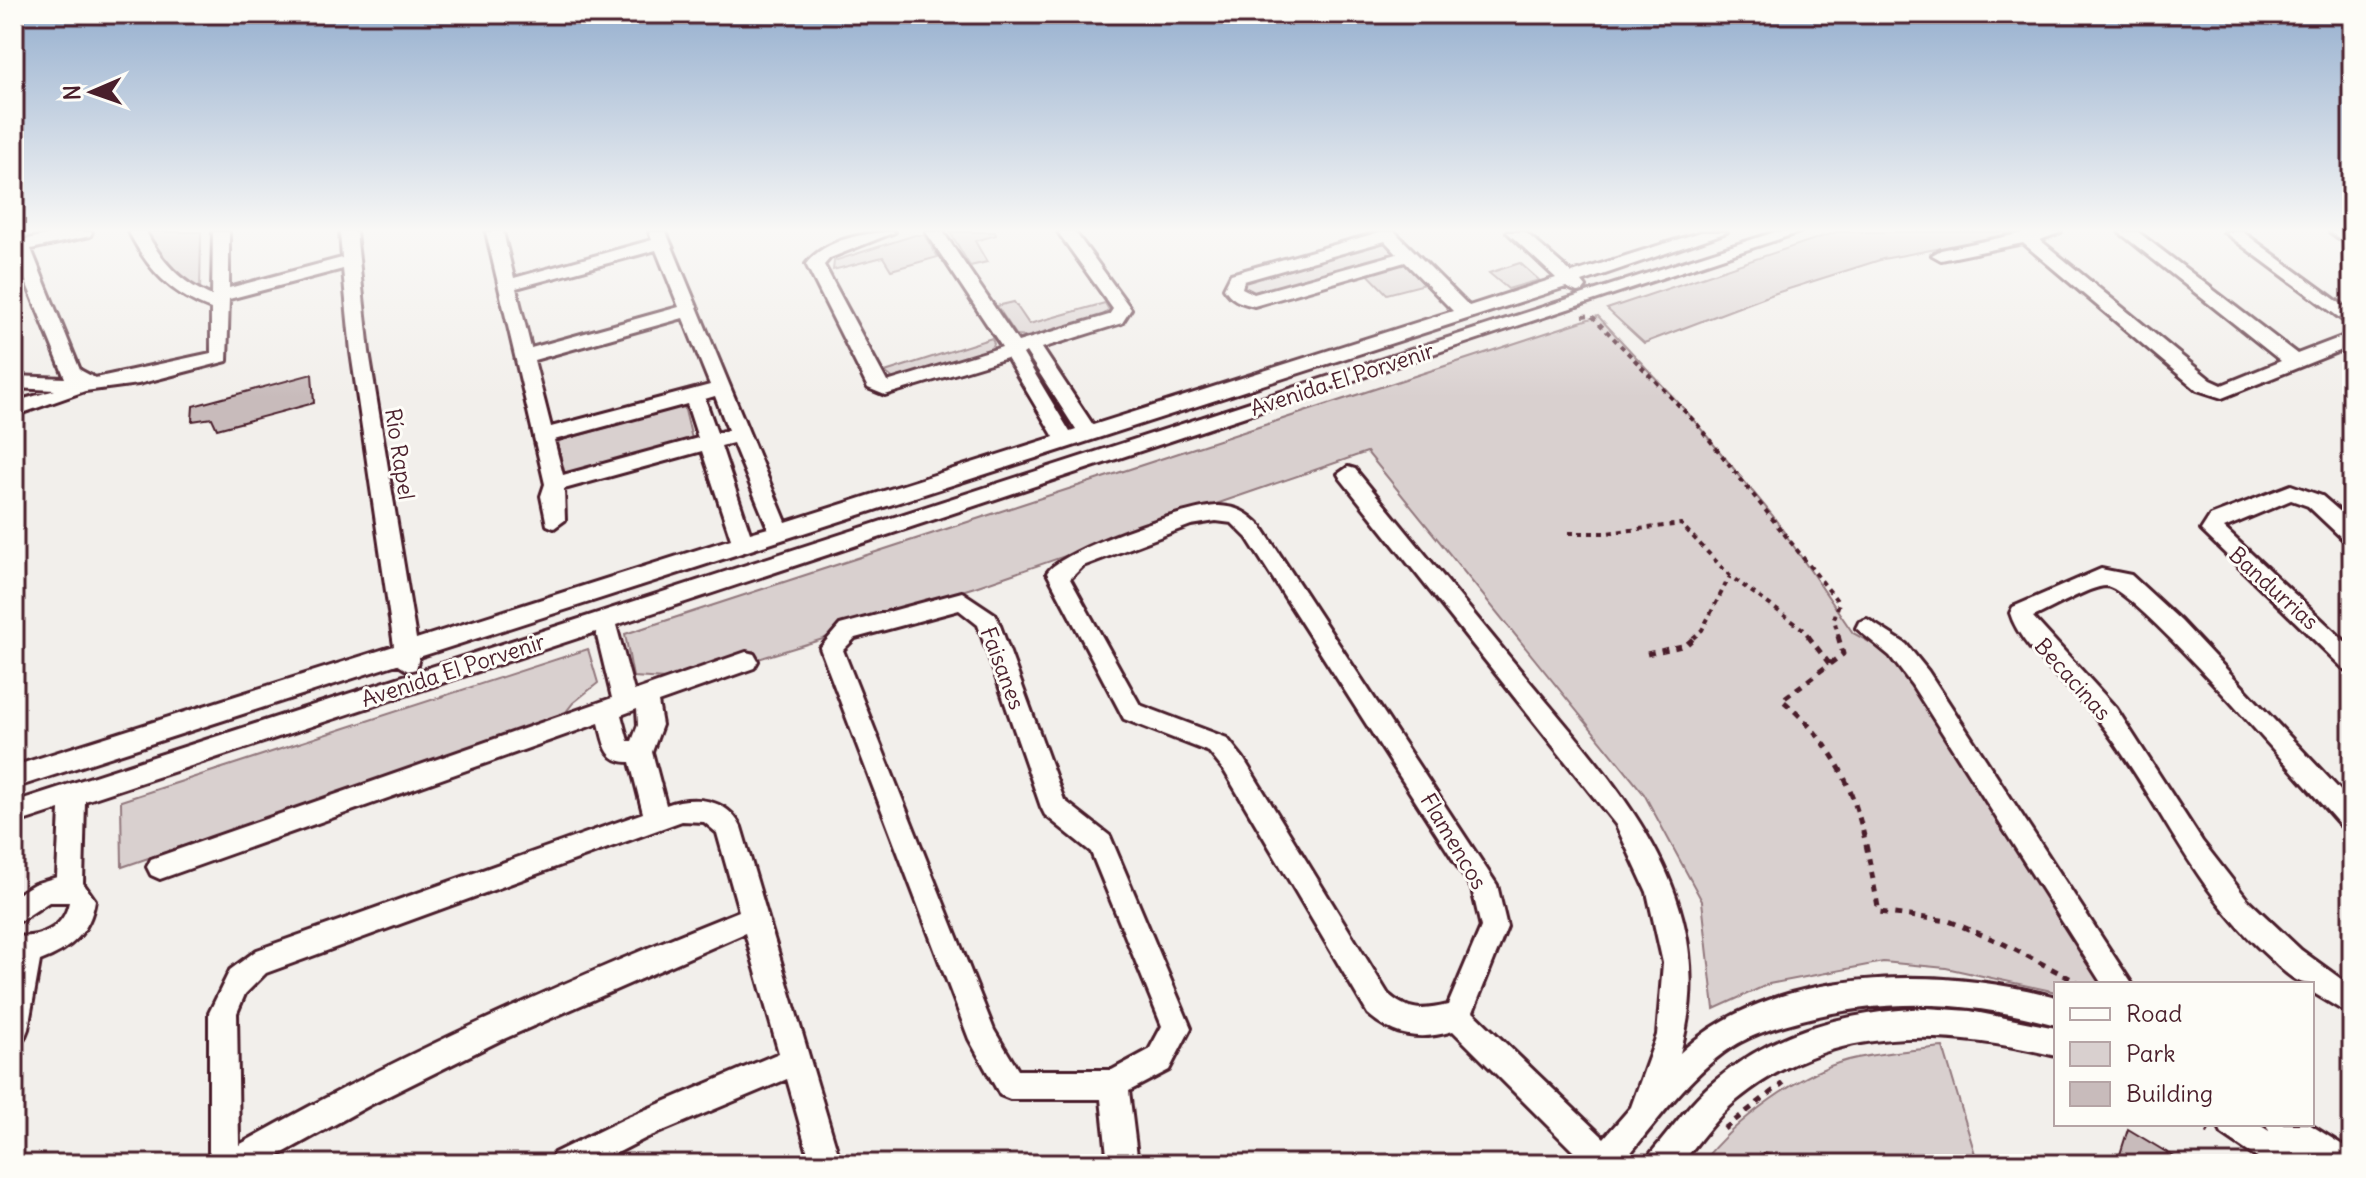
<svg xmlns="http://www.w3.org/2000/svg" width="2366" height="1178" font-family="Delius,sans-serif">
<rect width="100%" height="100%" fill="#f2efeb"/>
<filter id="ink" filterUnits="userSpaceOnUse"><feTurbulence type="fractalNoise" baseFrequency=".0125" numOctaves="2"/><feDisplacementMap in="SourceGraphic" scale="16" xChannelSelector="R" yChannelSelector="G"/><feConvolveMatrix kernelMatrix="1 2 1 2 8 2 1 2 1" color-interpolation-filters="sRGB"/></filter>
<g filter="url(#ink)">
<path fill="#d9d0cf" stroke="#92787d" stroke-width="2" d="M143,232h58l-1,63 -28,-19z
M950,232h45l1,3 -21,6 12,21 -17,4z
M1836,232h191l-144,27 -107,34 -132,50 -37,-34z
M915,235h9l14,22 -47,13 -8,-13 -50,13 1,-9z
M1373,241l19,2 37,40 -42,11 -28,-29 -100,30 -15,-2 -5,-9z
M1520,263l19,17 -31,9 -19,-16z
M1014,302l15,22 76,-21 4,7 -7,6 -71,21 -14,-1 -20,-30z
M1598,316l89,96 86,104 80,117 40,22 213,329h-50v8l-110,-24 -63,-6 -114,22 -55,25 -12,-108 -58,-107 -277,-342 -392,135 -127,38 -25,14 -68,21 -2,-9 -87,28 -33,-2 -8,-43z
M992,338l2,6 -3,6 -90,28h-9l-7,-6z
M684,406l8,33 -128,36 -6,-34z
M588,649l10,34 -25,20 -11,14 -440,150 -1,-66z
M1943,1047l35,117h-277c32,-42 103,-96 156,-106 28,-6 58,-8 86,-11z"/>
<path fill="#c8bbbb" stroke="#4a1f2b" stroke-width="2" d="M312,374l2,29 -97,26 -5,-11 -20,3 1,-15z
M2128,1129l58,35h-69z"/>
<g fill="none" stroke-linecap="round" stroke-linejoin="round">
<g stroke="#4a1f2b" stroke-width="19">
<path id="service" d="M1764,1162l4,2"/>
</g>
<g stroke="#4a1f2b" stroke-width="6">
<path id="minor" d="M60,232h32l-2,4 -59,13 49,121 15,8 116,-25v-44c-40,-15 -63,-39 -82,-77h17c16,30 34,50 66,64l1,-64h16v56l113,-30 -2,-26h16l13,120 47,287 315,-100 -29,-88 -138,38 1,31 -11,8 -7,-3 -6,-29 4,-12 -59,-252h17l11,46 138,-38 -3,-8h17l120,290 268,-85 -47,-79 -122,37 -17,-7 -62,-124c19,-25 60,-32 89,-32l-65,26 -6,7 63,117 115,-35 -76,-115h17l75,110 91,-27 4,-6 -55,-77h17l56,77 -9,14 -80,25 51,77 360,-114 -48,-49 -151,44c-15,-4 -21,-5 -30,-18l7,-14 149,-42h15l74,74 87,-28 -49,-46h18l47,41 129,-41h26l-145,50 4,5 -3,4 -6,1 -11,-5 -1147,370 -3,12 -8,2 -11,-7 -383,124v-22l380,-120 -43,-294 -8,-83 -114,30 -2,62 -89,23 -53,7 -71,25v-14l41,-12 -41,-2v-12l51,2 -51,-126v-10zM1385,241l12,13 -143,40 -12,-6 2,-7zM656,250l23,57 -148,41 -15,-60zM683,318l27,67 -159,42 -17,-67zM1026,352l50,78 -6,2 -47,-78zM715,396l13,34 -11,3 -12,-34zM687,404l11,34 -135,37 -9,-35zM733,443l35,85 -18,5 -29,-87z
M1775,232h25l-1184,393 18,66 112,-39 8,2 4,7 -4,7 -96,34 4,23 -10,27 14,53c27,-10 61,-7 75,22l100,337h-30l-24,-85 -141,59 -50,26h-46l4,-11 72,-35 153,-65 -34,-120 -246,108 -129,64 -107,59h-54v-151l21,-43 27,-20 386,-137 -13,-51c-25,1 -26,-20 -31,-39l-439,156 -9,-4 -4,-8 4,-8 461,-161 -16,-66 -511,169 -2,82 12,17c-5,33 -25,50 -55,61l-12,68 -4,10 -10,4v-107c25,3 50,-7 55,-34h-20l-35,23v-29l20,-12 23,-7 3,-68 -46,15v-22zM637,709l1,16 -6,16h-4l-7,-26zM682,821l22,1 13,11 22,78c-171,68 -339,143 -500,234l-2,-132 8,-19 21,-21z
M2028,232h33l-21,8 171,140 11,5 59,-24 -162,-129h19l159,122 55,-21v13l-130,52 -25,-8 -174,-147 -82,17 -9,-5 9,-5z
M2224,232h19l109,80v15z
M1348,467l7,2c55,67 110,134 165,201 93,113 206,223 160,383 92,-88 261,-87 376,-56v28c-85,-24 -168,-28 -254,-5 -27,7 -56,16 -79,33 -39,29 -68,71 -99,108l1,3h-39l-133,-133c-34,10 -59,6 -85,-17l-143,-242 -16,-20 -85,-33 -77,-146c12,-22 144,-68 172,-67 19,1 29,7 42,20l236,359 10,42 -34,85 131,126 27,-31 26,-72 6,-72 -16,-71 -31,-67 -275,-346 -3,-5zM1216,521l16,2 15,15 225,351 9,38 -33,78c-25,6 -40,7 -60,-11l-145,-236 -16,-20 -87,-33 -70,-126 13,-13 108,-41z
M2291,485l31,11 30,26v20l-8,-2 -36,-34 -17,-6 -67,28 128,120v23l-8,-2 -143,-139 9,-14z
M2101,569l30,6 50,46 171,182v28l-9,-3c-31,-34 -208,-241 -237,-242 -16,0 -56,24 -73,31l83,91 86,133 45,58 54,51 51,37v29l-40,-24v-8c-17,0 -28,-13 -40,-24 -81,-71 -111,-159 -174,-240 -25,-33 -77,-69 -88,-107l3,-6z
M962,592l33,22 3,6 66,180 46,36 81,192 -22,42 -40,21 9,73h-30l-7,-65h-91l-10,-4 -31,-56 -149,-391 20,-23zM959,610l19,15 63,182 4,8 46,37 71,174 -13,24 -37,20h-94l-24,-40 -151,-380 12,-12z
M1867,619l39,25 22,27 204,313h-30l-190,-299 -22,-29 -34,-28 3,-6z
M1926,1008l44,3 86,17v28c-111,-27 -226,-33 -319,44 -21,17 -38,42 -56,64h-34l4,-11c21,-24 40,-53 65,-73 61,-51 133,-68 210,-72z
M2217,1124h41l11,7 -3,-7h43l43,27v13h-34l-15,-9 4,9h-41l-44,-30z"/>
</g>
<g stroke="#4a1f2b" stroke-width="6">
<path id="tertiary" d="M2330,232h22v15z"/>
</g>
<path stroke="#4a1f2b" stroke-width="4" stroke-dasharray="5 5" stroke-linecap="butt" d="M1583,316l8,-1 106,109 142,179 -5,16 5,19
M1569,533h37l75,-9 49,52 73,53 7,9
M1693,638l9,-8 28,-54"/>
<path stroke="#4a1f2b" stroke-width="5" stroke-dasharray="7 7" stroke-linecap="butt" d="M1808,636l23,30
M1838,636l5,18 -61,46c74,62 80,122 97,212l70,9 55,23 77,40
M1647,654l39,-9 10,-9
M2195,1124l14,8
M1724,1129l59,-46"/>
<use href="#service" stroke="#fdfcf7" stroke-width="13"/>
<use href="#minor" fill="#fdfcf7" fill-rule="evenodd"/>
<use href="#tertiary" fill="#fdfcf7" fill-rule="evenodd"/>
</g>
</g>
<linearGradient id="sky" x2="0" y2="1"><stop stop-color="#94aece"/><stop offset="0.58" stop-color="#f9f8f6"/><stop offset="1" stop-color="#f9f8f6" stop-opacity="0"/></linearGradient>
<rect width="2366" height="397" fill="url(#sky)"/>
<g text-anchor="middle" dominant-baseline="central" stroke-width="6" stroke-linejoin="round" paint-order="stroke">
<g font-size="22" fill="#4a1f2b" stroke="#fdfcf7">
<text transform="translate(1342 379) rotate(-18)">Avenida El Porvenir</text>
<text transform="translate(400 454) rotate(81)">Río Rapel</text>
<text transform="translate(2274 588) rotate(42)">Bandurrias</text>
<text transform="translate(1003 668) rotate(69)">Faisanes</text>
<text transform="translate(453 670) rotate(-18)">Avenida El Porvenir</text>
<text transform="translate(2073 679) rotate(48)">Becacinas</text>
<text transform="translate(1454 841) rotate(59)">Flamencos</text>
</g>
</g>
<rect width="2366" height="1178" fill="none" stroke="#fdfcf7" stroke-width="48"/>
<rect x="24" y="24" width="2318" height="1130" fill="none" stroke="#4a1f2b" stroke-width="3" filter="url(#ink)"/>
<rect x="2054" y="982" width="260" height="144" fill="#fdfcf7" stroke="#b5a4a5" stroke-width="2"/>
<rect x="2070" y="1008" width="40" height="12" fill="#fdfcf7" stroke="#b5a4a5" stroke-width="2"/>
<text x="2126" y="1022" font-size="24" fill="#4a1f2b">Road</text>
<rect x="2070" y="1042" width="40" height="24" fill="#d9d0cf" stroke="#b5a4a5" stroke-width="2"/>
<text x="2126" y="1062" font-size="24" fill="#4a1f2b">Park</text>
<rect x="2070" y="1082" width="40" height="24" fill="#c8bbbb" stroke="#b5a4a5" stroke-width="2"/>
<text x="2126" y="1102" font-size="24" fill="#4a1f2b">Building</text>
<g transform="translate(92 92) rotate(268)" stroke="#fdfcf7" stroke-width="6" paint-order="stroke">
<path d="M0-6L14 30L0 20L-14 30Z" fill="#4a1f2b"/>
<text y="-12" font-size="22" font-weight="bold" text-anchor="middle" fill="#4a1f2b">N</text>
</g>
</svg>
